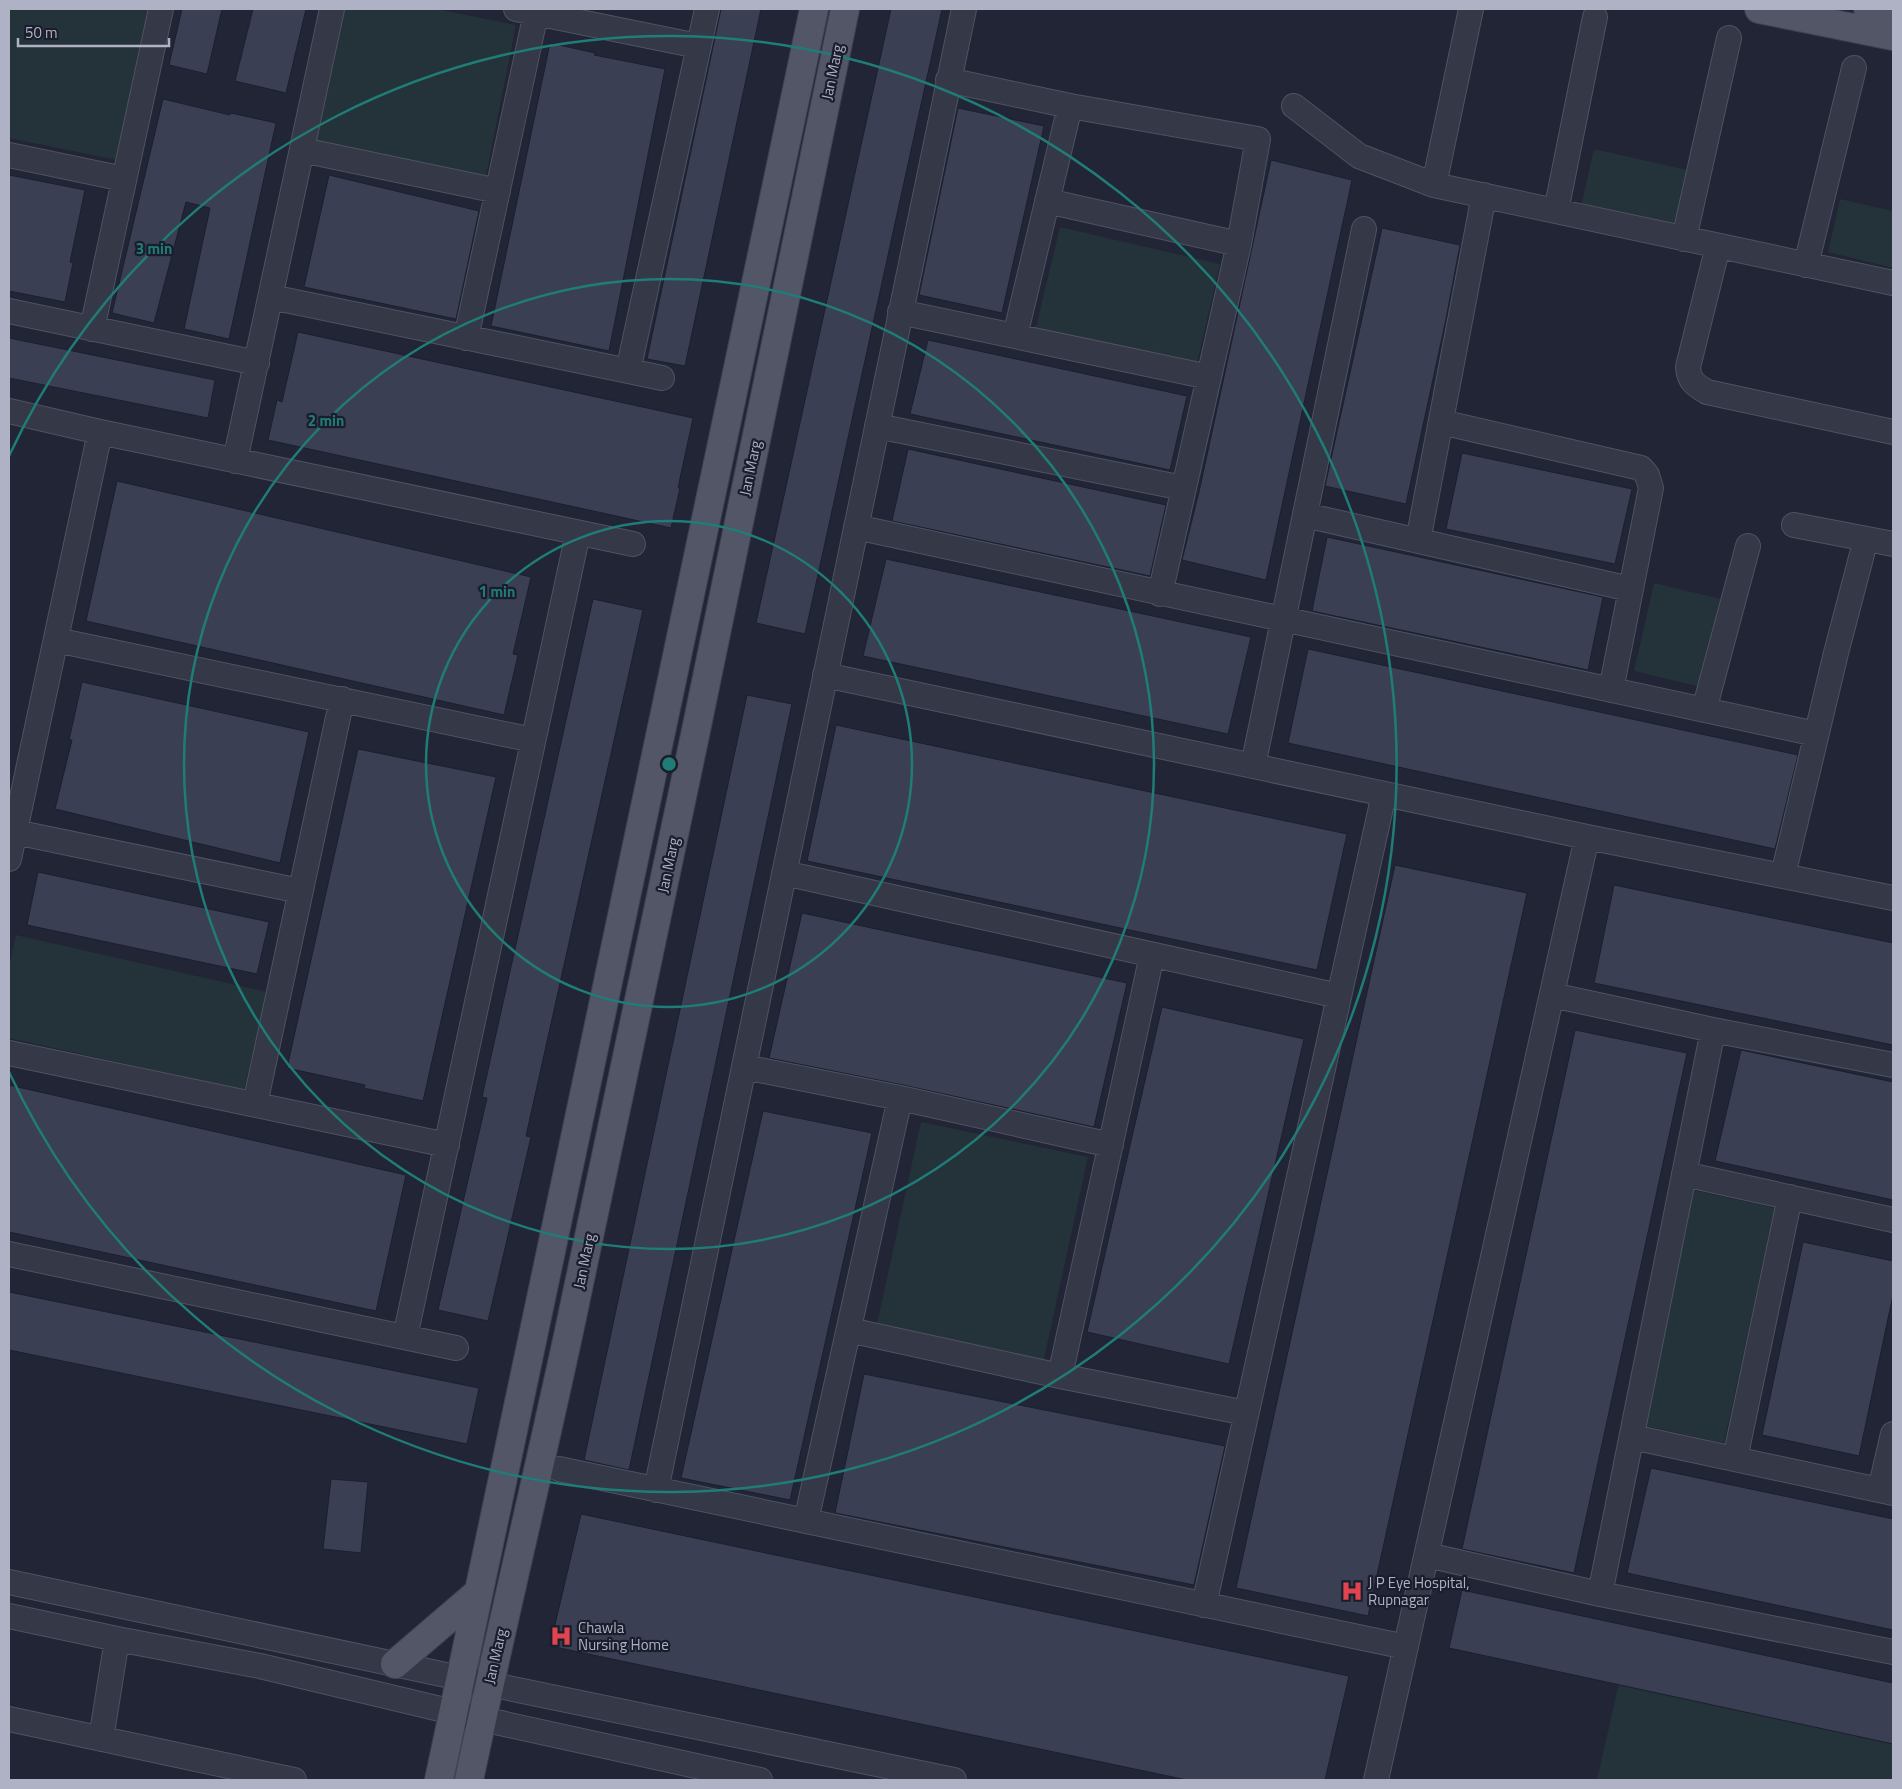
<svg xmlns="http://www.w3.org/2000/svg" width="1902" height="1789" font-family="'Titillium Web',sans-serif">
<rect width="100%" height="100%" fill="#212536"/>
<path fill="#243239" d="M9,9h139l-31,151 -108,-22z
M340,9h96l80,16 -30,151 -173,-34z
M1594,149l93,21 -12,56 -94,-20z
M1840,199l53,12v57l-65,-16z
M1060,227l160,37 -23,99 -161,-36z
M1654,583l72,17 -21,88 -71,-17z
M16,935l251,57 -23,98 -235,-52v-72z
M921,1122l167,35 -44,202 -167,-35z
M1692,1190l83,18 -51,235 -83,-18z
M1620,1678l273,52v50h-296z"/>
<path fill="#3b3f54" stroke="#1c1f2e" d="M182,9h40l-15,65 -38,-9z
M253,9h53l-20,84 -51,-12z
M721,9h40l-76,357 -38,-7z
M891,9h51l-137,625 -49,-11z
M550,43l45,10 -1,2 71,14 -56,282 -118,-25z
M163,99l67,16 1,-2 45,10 -47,216 -45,-10 26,-121 -24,-6 -32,121 -42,-10z
M958,108l86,18 -42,187 -83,-18z
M1271,160l81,20 -86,400 -84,-20 17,-68z
M9,175l76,15 -15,72 3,1 -8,39 -56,-11z
M329,175l150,36 -23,108 -152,-32z
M1382,228l78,17 -14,74 -40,185 -81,-18z
M298,332l395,86 -15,70h2l-9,40 -403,-88 9,-40 5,2z
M9,338l206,42 -7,38 -199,-40z
M928,340l259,56 -17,74 -260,-56z
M908,449l258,56 -16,71 -258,-55z
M1462,453l170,36 -17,75 -169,-35z
M117,481l414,96 -18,77 5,1 -14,60 -418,-94z
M1327,537l276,60 -15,73 -276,-59z
M886,559l365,78 -23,97 -365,-78z
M593,599l50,11 -117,526 5,1 -43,184 -50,-11 49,-212 -5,-1z
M1308,649l490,106 -23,94 -487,-106z
M82,682l227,50 -29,131 -225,-54 17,-69h-3z
M747,695l45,9 -163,766 -45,-10z
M836,725l511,109 -30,136 -510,-109z
M358,749l138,28 -73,324 -59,-13 1,-3 -78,-17z
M1395,865l132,28 -159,723 -132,-28z
M38,872l231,50 -12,52 -230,-49z
M1614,885l279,58v102l-299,-62z
M802,913l325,70 -33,144 -191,-42 -134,-27z
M1162,1007l142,32 -75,325 -142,-32z
M1575,1030l112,23 -113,520 -112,-24z
M1741,1050l152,32v118l-178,-39z
M9,1085l397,90 -30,136 -367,-79z
M763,1111l109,22 -82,367 -109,-22z
M1803,1242l90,19v34l-34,161 -97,-21z
M9,1292l470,96 -12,56 -458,-94z
M864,1374l361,72 -31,139 -359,-72z
M1651,1468l242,51v111l-266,-57z
M331,1479l37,3 -7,71 -38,-4z
M581,1514l768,162 -24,104h-138l-637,-134z
M1462,1590l431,93v61l-444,-96z"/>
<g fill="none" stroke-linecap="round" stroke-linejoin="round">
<g stroke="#4f5262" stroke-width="26">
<path id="minor" d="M516,9l182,37
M948,80l122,26 188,33 -19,105 -79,350
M1294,106l65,50 75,29 459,98
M302,150l196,41
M9,155l115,24
M1434,185l37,-176
M1047,201l192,43
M1556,211l39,-194
M1684,239l45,-201
M1718,246l-30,121c1,14 7,18 19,25l186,40
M1806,265l48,-197
M271,297l391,81
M9,311l248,52
M900,312l309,65
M92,329l69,-320
M1015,336l55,-230
M466,338l70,-325
M628,371l79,-362
M9,411l91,21 533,112
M1441,422l200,46 6,7 4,13 -40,202
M877,426l306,62
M235,461l97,-452
M1305,515l325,74
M1794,525l99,19
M856,527l960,207
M1418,541l66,-346
M56,640l477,100
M825,675l762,162 306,61
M1704,710l44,-164
M1253,766l111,-537
M15,832l285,59
M9,859l91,-427
M784,873l555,123
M1783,875l53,-222 26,-99
M1552,995l161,35 180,35
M9,1053l438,92
M744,1067l156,31 211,47
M255,1104l87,-405
M1684,1174l209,46
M9,1254l447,94
M849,1330l211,46 186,37
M405,1337l173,-804
M1060,1376l92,-421
M1632,1437l261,56
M1735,1459l55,-262
M559,1469l847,178
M656,1490l308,-1481
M1880,1490l13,-56
M806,1521l94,-423
M1427,1555l173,39 293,58
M9,1582l451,96 494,102
M1600,1594l113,-564
M1204,1605l180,-811
M9,1616l108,23 143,27 222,53 278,61
M9,1719l285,61
M101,1739l16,-100
M1376,1780l211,-943"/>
</g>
<g stroke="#3e4151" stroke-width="30">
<path id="major" d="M1759,9l134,27
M1868,9l25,5
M395,1664l84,-72
M439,1780l375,-1771
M469,1780c31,-148 67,-296 99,-444 95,-442 186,-884 277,-1327"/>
</g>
<use href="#minor" stroke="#353847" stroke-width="24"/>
<use href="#major" stroke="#535667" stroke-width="28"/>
</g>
<g fill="none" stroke="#1f7c77" stroke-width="2.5">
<circle cx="669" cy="764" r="243"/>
<circle cx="669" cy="764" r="485"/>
<path d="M9 456A728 728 0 1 1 9 1072"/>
</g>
<defs>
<g id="hospital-bare" transform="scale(1.725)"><path d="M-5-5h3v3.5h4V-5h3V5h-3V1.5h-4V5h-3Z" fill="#e0444e" stroke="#1a1d2c" stroke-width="2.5" paint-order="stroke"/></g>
</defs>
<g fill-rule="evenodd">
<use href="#hospital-bare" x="1352" y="1591"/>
<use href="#hospital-bare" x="561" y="1636"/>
</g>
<g text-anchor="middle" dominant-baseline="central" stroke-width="4.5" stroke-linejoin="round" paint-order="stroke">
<g font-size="15" fill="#afb2c4" stroke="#1a1d2c">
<text transform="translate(832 72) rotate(-78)">Jan Marg</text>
<text transform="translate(750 468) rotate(-78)">Jan Marg</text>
<text transform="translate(668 865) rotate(-78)">Jan Marg</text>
<text transform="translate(584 1261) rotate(-78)">Jan Marg</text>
<text transform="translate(495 1656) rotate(-77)">Jan Marg</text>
</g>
<g font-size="15" fill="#afb2c4" stroke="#1a1d2c" text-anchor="start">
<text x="1368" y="1582">J P Eye Hospital,<tspan x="1368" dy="17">Rupnagar</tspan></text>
<text x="578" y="1627">Chawla<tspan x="578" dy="17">Nursing Home</tspan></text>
</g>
</g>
<circle cx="669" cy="764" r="8" fill="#1f7c77" stroke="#1a1d2c" stroke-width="2.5"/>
<g font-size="15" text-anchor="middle" font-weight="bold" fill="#1f7c77" stroke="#1a1d2c" stroke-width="4.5" stroke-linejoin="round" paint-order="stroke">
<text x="154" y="254">3 min</text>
<text x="326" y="426">2 min</text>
<text x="497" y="597">1 min</text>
</g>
<rect width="1902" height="1789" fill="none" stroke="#afb2c4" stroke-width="20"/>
<path d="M18 38v8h151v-8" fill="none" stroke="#afb2c4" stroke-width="2.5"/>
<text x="25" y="38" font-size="15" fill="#afb2c4" stroke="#1a1d2c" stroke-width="4" paint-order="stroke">50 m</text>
</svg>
